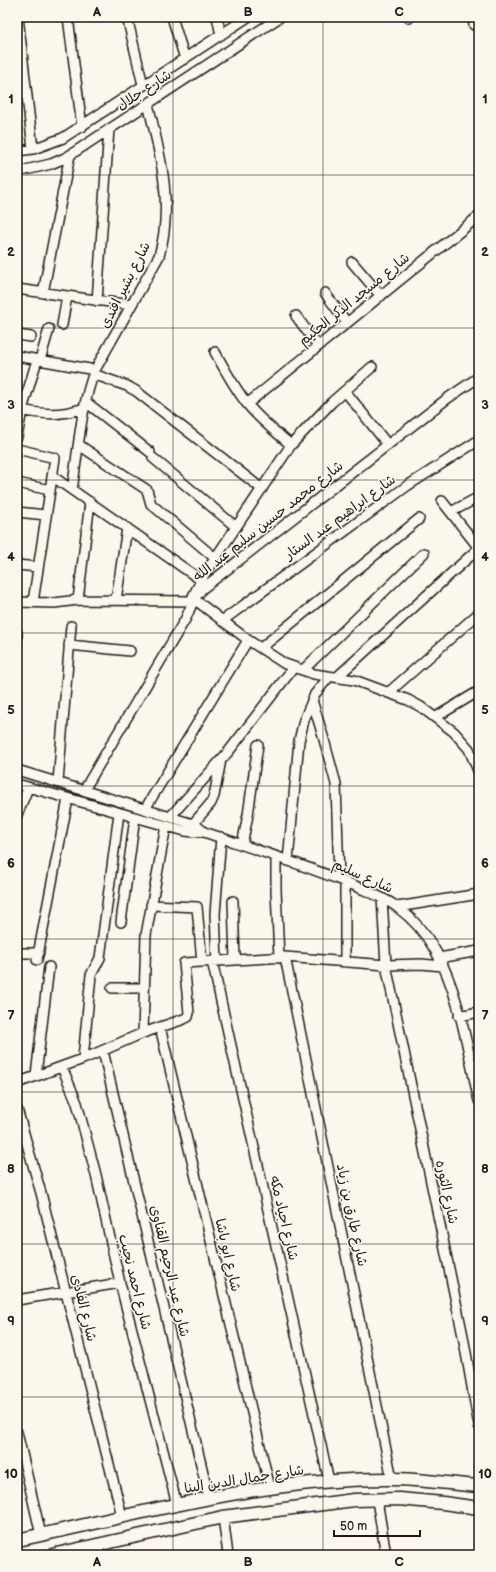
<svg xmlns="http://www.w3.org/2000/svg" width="496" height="1572" font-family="'Balsamiq Sans','Playpen Sans Arabic',sans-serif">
<rect width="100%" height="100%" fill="#fbf7ec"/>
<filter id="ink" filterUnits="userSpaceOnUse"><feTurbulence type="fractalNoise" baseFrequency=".025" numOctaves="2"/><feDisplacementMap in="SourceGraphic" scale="8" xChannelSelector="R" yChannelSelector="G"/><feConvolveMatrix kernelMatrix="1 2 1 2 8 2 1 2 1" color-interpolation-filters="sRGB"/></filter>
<g filter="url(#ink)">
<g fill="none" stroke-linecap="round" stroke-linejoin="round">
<g stroke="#1c1c1c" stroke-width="12">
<path id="minor" d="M18,17l15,132
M68,17l14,110
M127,17l16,68
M172,17l13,42
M217,17l4,18
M409,17v1
M473,17l1,8
M17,151l16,-2 30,-11 185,-121
M17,172l34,-8 16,-7 213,-140
M17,183l2,-11
M352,262l29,34
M17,289l114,16
M43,293l27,-138
M325,293l22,30
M97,301l12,-172
M296,316l22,30
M62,325l5,-29
M17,335l14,2
M215,352c10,18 20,37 33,53 12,15 28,27 43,40
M17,356l78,14
M40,360l9,-31
M372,367l-40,35 -41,43 -87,130 -11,21 1,3 54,41 37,24 29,10 40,6 54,20 13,7 33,25 15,17 10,24
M93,374l34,12 9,5 126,98
M345,391l43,54
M86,402l64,50
M247,404l232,-188
M17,409c27,6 41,7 68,-1
M17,437l5,-27 15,-50
M79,445l68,45 4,14 64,54
M17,449l38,9 -22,144
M153,458l83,69
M52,476l149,104
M17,483l33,7
M72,490c6,-37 9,-86 23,-120l64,-114c15,-51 1,-103 -11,-152
M442,501l37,47
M17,512l29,3
M451,512l28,-15
M17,565l21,2
M78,600l12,-98
M116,600l11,-72
M17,602l37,1 24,-3 115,1
M222,621l185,-135 72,-46
M17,643v-10
M69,645l61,6
M261,648l158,-129
M303,670l121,-117
M337,677l142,-129
M388,693l91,-80
M312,700l11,36 13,48 3,95
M436,717l43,-26
M17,770l176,54 4,2 7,6c50,17 101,33 149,53 15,7 31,12 44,22 15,11 29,27 38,43 25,43 33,103 44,151
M58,782l13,-156
M17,784l168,47 9,1h10
M84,790l102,-172 8,-19 8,-10 246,-191 31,-21
M145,809l103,-169
M17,815l11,-27
M170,817l59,-66 65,-84
M193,824l18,-21 3,-7 7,-36
M242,845l6,-30 10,-70
M276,857v33l3,68
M288,861l11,-120 5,-21 11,-26 14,-17
M345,882v80
M382,898l4,67 77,371 16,90
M233,901l2,59
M151,905l46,2 5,55
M397,907l82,-13
M121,922l14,-105
M17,953h22
M285,957l107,522
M439,958l40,-7
M37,960l31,-161
M212,961l117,520
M217,961l-2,-47 6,-77
M112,988h32
M459,1016l20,-4
M160,1027l110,461
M143,1033l3,-98 20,-109
M103,1051l106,447
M83,1059l8,-84 9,-17 19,-145
M62,1067l15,36 19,72 24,108 57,222
M36,1075l13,-108
M17,1083l66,-24 60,-26 41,-14 4,-2 1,-4 -5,-50 101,-6 101,8 35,-1 22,2
M17,1109l24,84 81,323
M17,1300l103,-17
M17,1432l24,103
M377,1500l9,55
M223,1517l5,38
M98,1545l2,10"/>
</g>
<g stroke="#1c1c1c" stroke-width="15">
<path id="secondary" d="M17,1540c124,-26 247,-62 375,-61 29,0 58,5 87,7
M52,1555l171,-38 131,-17 45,-1 44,4 36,5"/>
</g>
<use href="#minor" stroke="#fbf7ec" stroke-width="9"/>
<use href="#secondary" stroke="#fbf7ec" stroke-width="12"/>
</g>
</g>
<path fill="none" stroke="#1c1c1c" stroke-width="1" stroke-opacity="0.55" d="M173,17v1538M323,17v1538M17,175h462M17,328h462M17,480h462M17,633h462M17,786h462M17,939h462M17,1092h462M17,1244h462M17,1397h462"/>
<g text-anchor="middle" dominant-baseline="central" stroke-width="3" stroke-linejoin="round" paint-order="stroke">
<g font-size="14" fill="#1c1c1c" stroke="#fbf7ec">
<text transform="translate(144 90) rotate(-33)">شارع جلال</text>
<text transform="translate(125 285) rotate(-63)">شارع بشير افندى</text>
<text transform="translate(354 299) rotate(-39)">شارع مسجد الذكر الحكيم</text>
<text transform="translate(340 517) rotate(-36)">شارع ابراهيم عبد الستار</text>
<text transform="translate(268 521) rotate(-38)">شارع محمد حسين سليم عبد الله</text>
<text transform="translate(363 876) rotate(24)">شارع سليم</text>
<text transform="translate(447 1192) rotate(78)">شارع الثوره</text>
<text transform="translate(352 1215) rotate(78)">شارع طارق بن زياد</text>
<text transform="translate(284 1218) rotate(77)">شارع اجياد مكه</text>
<text transform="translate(228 1255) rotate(77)">شارع ابو باشا</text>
<text transform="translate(170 1271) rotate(77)">شارع عبد الرحيم القناوى</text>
<text transform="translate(135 1282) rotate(76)">شارع احمد نجيب</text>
<text transform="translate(84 1308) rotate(76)">شارع الفادى</text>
<text transform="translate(244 1479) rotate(-9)">شارع جمال الدين البنا</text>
</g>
</g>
<rect width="496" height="1572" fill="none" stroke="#fbf7ec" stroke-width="44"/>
<path d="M334 1530v6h86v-6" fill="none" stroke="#1c1c1c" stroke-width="2"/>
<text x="340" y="1530" font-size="12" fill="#1c1c1c" stroke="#fbf7ec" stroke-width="3" paint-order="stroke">50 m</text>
<rect x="22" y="22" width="452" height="1528" fill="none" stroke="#1c1c1c" stroke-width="1.5"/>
<g font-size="13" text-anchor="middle" font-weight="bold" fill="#1c1c1c">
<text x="97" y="16">A</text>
<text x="248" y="16">B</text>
<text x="399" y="16">C</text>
<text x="11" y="103">1</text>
<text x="485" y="103">1</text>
<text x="11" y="256">2</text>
<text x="485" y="256">2</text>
<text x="11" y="409">3</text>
<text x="485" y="409">3</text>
<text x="11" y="561">4</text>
<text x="485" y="561">4</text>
<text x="11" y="714">5</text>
<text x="485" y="714">5</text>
<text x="11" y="867">6</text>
<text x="485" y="867">6</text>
<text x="11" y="1020">7</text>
<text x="485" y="1020">7</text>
<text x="11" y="1173">8</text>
<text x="485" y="1173">8</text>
<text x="11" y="1325">9</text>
<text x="485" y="1325">9</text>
<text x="11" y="1478">10</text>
<text x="485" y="1478">10</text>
<text x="97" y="1566">A</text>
<text x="248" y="1566">B</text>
<text x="399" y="1566">C</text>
</g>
</svg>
